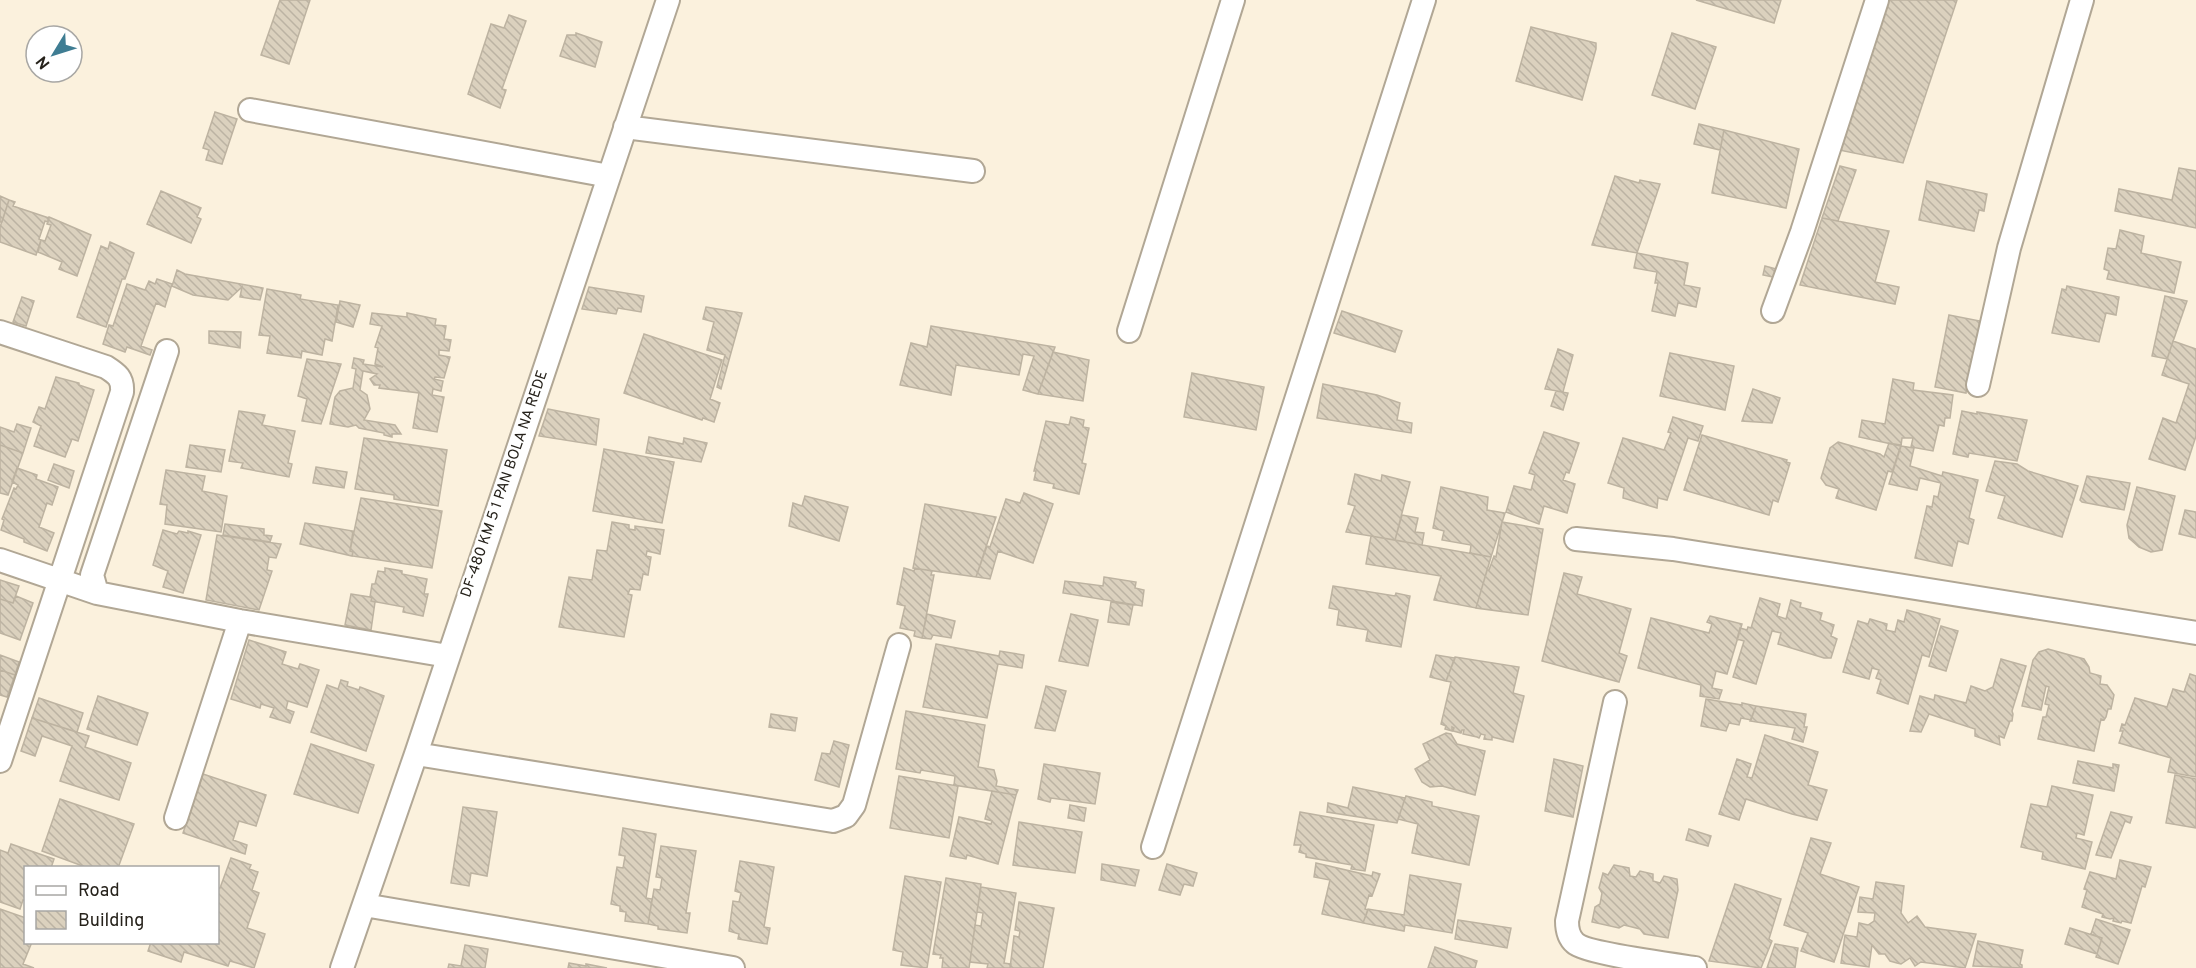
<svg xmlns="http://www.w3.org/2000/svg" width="2196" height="968" font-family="Overpass,sans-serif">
<defs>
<pattern id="building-back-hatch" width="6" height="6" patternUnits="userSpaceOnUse" patternTransform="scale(1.5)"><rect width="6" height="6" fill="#dbd1be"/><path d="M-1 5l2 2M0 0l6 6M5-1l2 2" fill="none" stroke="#bcb3a3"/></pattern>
</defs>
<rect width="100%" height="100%" fill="#fbf1dd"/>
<path fill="url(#building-back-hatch)" stroke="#bdb3a1" stroke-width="1.5" d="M280,0h30l-21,64 -28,-9z
M1696,0h85l-7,23z
M1889,0h68l-54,163 -64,-13z
M509,15l17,6 -24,68 4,1 -6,18 -32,-14 23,-70 13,4z
M1531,27l65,16v6l-14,51 -66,-19z
M576,33l26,9 -7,25 -35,-11 7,-21h9z
M1672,33l44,14 -21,62 -43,-14z
M215,112l22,7 -15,45 -16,-4 3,-10 -6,-2z
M1699,124l25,6 -4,20 -26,-6z
M1724,130l75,19 -13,59 -74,-15z
M1840,166l16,4 -18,51 -16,-3z
M2179,168l17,3v57l-81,-17 4,-22 53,11z
M1615,176l24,7 1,-3 20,4 -23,69 -45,-8z
M1927,181l60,13 -3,17 -5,-1 -5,21 -55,-11z
M161,191l40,17 -4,9 4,2 -10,24 -44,-19z
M0,196l9,4 -7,22h-2z
M9,200l6,2 -2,4 36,12 -1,4 -3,-1 -6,18 2,1 -5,15 -36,-13v-15z
M49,217l42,18 -14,41 -18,-7 3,-7 -24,-10 3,-12 4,1 6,-16 -4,-1z
M1822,218l67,13 -14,51 24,5 -4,17 -95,-19z
M2120,230l24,6 -3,17 40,9 -7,31 -67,-14 2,-8 -5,-2 4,-21 8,1z
M110,242l24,11 -9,26h-3l-16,48 -29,-10 24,-71 7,3z
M1637,253l51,10 -4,22 16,3 -4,19 -18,-4 -3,13 -23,-5 6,-28h-3l2,-11 -23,-4z
M1765,266l15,4 -2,8 -15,-3z
M177,270l8,4 78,14 -3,12 -20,-3 2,-10 -14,13 -35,-5 -21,-9z
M157,279l15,5 -7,23 -9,-4 -15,43 11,4 -2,5 -23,-8 -2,5 -22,-8 6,-19 4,1 14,-42 18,6 4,-9 6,3z
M2067,286l52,11 -3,18 -10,-2 -7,29 -47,-9 10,-44 4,1z
M589,287l55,9 -3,16 -23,-4 -2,6 -34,-5z
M267,289l34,6 -1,4 38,6 -6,36 -7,-2 -3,16 -20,-4 -1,7 -34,-5 3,-17 -11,-1z
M2165,296l22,5 -20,58 -15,-3z
M22,297l12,4 -8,25 -13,-4z
M340,301l20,4 -7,22 -17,-5z
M706,307l36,6 -21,76 -4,-2 8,-32 -18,-5 7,-28 -11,-3z
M1342,311l60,20 -7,21 -61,-19z
M372,313l35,4v-4l29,6 -1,6 11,1 -2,13 7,1 -2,11 -10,-1v5l11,2 -6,21 -9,-1 -1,2 9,2 -2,10 -8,-2 -1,6 12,2 -7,35 -24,-4 6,-35 -40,-5 1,-3h-6l-4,-6 7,-5 -14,-3 -3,19 7,5 3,14 -6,11 31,5 6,9h-9v3l-8,-2v-2l-25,-5 -3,-3 -8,2 -18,-3 5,-27 5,-6 13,-3 3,-19 -4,-1 2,-10 10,2 -1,4 20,3 -8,-3 3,-16 -3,-1 7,-21 -12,-2z
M1949,315l31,6 -14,72 -31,-6z
M931,326l124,21 -17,47 -15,-4 11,-34 -11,-2 -4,21 -63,-10 -5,30 -51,-10 11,-42 16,4z
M209,331l32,1 -1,16 -31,-5z
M644,334l78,26 -12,39 10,4 -6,19 -11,-4 -1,2 -78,-27z
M2173,341l23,8v87l-11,34 -36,-11 14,-41 13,5 13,-39 -27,-9z
M1558,349l15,6 -10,37 -18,-3z
M1053,352l36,8 -6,41 -45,-7z
M1670,353l64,13 -9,44 -65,-14z
M307,359l34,5 -20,60 -19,-3 5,-22 -9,-3z
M1192,373l72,14 -8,43 -72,-13z
M56,377l23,6v2l15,5 -16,51 -6,-2 -7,18 -31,-11 7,-20 -8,-4 6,-15 6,2z
M1893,379l21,4 -1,7 40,5 -3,23h-5l-1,8 -5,-1 -6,26 -22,-4 2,-9h-11l-1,8 -42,-9 3,-17 23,4z
M1323,384l54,11 23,8 -3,17 15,3 -1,10 -94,-15z
M1753,389l27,9 -8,25 -30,-2z
M1556,391l12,2 -5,17 -12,-4z
M548,409l51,10 -3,26 -57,-9z
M239,411l26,4 -3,10 33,6 -7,32 4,1 -3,13 -48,-9 2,-5 -14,-2z
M1962,411l15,3v-2l50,8 -10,41 -48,-8 -1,4 -15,-3z
M1071,417l13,3 -1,7 6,1 -7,35 4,1 -7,30 -26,-6 1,-4 -20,-4 2,-9h-2l12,-50 23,4z
M1673,417l30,9 -5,15 -10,-3 -21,62 -9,-2 -1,10 -34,-10 1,-10 -16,-5 15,-45 41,12 7,-17 -3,-1z
M17,424l14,4 -8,25 -23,-8v-18l14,5z
M1544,432l35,11 -10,30 -3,-1 -3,8 12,4 -8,29 -23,-7 -5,18 -33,-12 8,-26 17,4 4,-15 -6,-2z
M1702,435l85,25 -1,2 4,1 -12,39 -5,-2 -4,15 -85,-25z
M649,437l34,7 1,-6 23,5 -6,19 -55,-9z
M364,438l83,12 -9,56 -44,-7v-4l-39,-6z
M1838,442l42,12 4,3 5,-14 12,2 -9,27 -4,-1 -12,39 -40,-12 3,-9 -13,-4 -5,-7 9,-30z
M0,445l23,8 -15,42 -8,-2z
M190,445l35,5 -4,22 -35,-5z
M1901,446l13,2 -4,18 32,10 1,-4 35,8 -9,38 5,2 -6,24 -10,-3 -6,25 -37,-8 12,-52 5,1 2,-11 4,1 3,-14 -21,-5 -3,12 -28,-6z
M604,449l70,13 -12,61 -69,-12z
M1995,461l22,3 11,7 50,15 -16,51 -64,-19 7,-22 -19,-5z
M54,464l20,7 -5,17 -21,-8z
M316,467l31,5 -3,16 -31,-5z
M17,468l20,7 -1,4 22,8 -6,18 -5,-2 -8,24 15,6 -7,18 -23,-9v-3l-23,-9 3,-10 -2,-1 12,-31 2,1 2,-4 -6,-3z
M166,470l39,6 -3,15 25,5 -6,36 -56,-8 2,-19 -7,-1z
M1355,474l26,7 1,-6 28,7 -15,58 -49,-8 9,-26 -7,-2z
M2087,476l43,7 -6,27 -42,-8 -2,-2z
M1441,487l47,10 -1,13 18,3 -14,44 -21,-4 1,-8 -29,-5 2,-9 -11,-3z
M2137,487l38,9 -13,54 -11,2 -12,-5 -10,-9 -2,-13z
M1024,493l29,11 -20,59 -35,-12 -8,28 -14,-2 11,-31 3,1 16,-48 14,4z
M805,496l43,11 -9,34 -50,-15 4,-23 9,3z
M361,498l81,13 -10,57 -80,-12 1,-4 -3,-1z
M925,504l71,13 -20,60 -63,-9z
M2185,510l11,2v26l-17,-4z
M1402,515l16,3 -3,14 9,1 -2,12 -27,-5z
M612,522l17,3v4l6,1v-4l29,4 -4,24 -13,-3 -1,5 5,1 -3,18 -5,-1 -3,16 -10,-1 -2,5 4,1 -8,42 -65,-10 10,-50 23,3 5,-30 10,1z
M1502,522l41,7 -15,86 -52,-7 11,-38h2l5,-14 2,1z
M305,523l48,8 -3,20 3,1 -1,4 -52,-12z
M225,524l39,5v6l8,1 -2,6 -47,-7z
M163,530l14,4 2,-3 9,2v-2l13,4 -18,58 -20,-6 5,-16 -15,-6z
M217,535l64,9 -5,14 -7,-1 -2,13 5,1 -13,39 -53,-10z
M1371,536l120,21 -15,51 -42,-8 7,-24 -75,-12z
M385,568l17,3v3l25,5 -3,15h4l-5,22 -20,-4 1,-5 -33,-6 1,-3 -2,-1 2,-13h3l3,-13 7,1z
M904,568l10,3 1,-3 17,3 -1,4h3l-12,63 -8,-2 1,-5 -15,-3 5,-22 -8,-2z
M1564,573l18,4 -5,17 54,15 -12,44 8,3 -8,26 -77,-21z
M1104,577l32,5 -1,6 9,2 -2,16 -79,-13 2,-12 38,5z
M0,580l19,6 -6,17 -13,-4z
M1333,586l62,10 1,-3 14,3 -9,51 -35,-6 2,-11 -31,-5 2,-15 -10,-2z
M351,594l19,3 2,1 -1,3 4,1 -4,28 -26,-5z
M16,596l17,7 -13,37 -20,-7v-34l13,4z
M1760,598l20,6 -3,12 9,3 5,-19 10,3 -1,4 22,6 -2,7 14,5 -3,11 6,3 -6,19h-7l-46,-14 3,-11 -9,-2 -16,53 -23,-7 11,-36 -7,-2 3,-11 7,2 1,-3 3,1z
M1111,602l22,3 -4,20 -21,-3z
M1907,610l33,9 -11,38 -7,-2 -14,49 -31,-11 4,-13 -5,-2 3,-8 -7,-2 -3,11 -26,-7 15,-51 10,3 2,-5 17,5 -1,6 9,2 3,-12 6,2z
M927,614l28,7 -4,17 -18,-3 -2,4 -9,-1z
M1071,614l27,6 -10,46 -29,-5z
M1710,616l32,8 -15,50 -11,-3 -4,17 10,2 -3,9 -19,-3 1,-11 -63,-17 13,-50 58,15 3,-9 -5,-2z
M1941,626l17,5 -12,40 -17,-5z
M249,640l37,12 -4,12 16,5 2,-5 19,6 -12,37 -19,-6 -2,8 8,3 -4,11 -20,-6 4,-9 -13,-4 -1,4 -29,-9z
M936,644l63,12 1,-5 24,4 -2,13 -24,-4 -11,54 -64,-11z
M2048,649l36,10 5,8 1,6 11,3 -1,8 7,1 7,10 -3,14h-3l-2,8 -2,3 -3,-1 -7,32 -56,-12 5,-22h3l3,-12 -4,-1 4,-17 -3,-1 -5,24 -19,-4 11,-46 6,-8z
M0,655l19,7 -4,13 -15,-5z
M1436,655l19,3 -9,23 -16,-4z
M1455,657l64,10 -6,26 11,3 -11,46 -21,-5v3l-8,-1 1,-4 -4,-1 -2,4 -2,-1 -14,-3 1,-4h-2l-1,3 -8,-2 1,-3 -2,-1v4l-7,-2 1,-3 -5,-2 10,-42 -5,-1z
M2001,659l25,7 -14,45 1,3 -1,7h-2l-6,17 -5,-2 1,9 -25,-9v-7l-46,-15 -8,18 -11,-1 10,-35 14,4 1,-5 31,8 5,-17 14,5 8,-4z
M0,670l15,5 -8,22 -7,-2z
M2190,674l6,2v101l-28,-5 3,-14 -52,-15 4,-12h-3l2,-7 3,1 10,-27 32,9 6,-18 11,3z
M341,680l7,2 -1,4 12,4 1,-3 24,9 -18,55 -55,-19 16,-47 11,4z
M1046,686l20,5 -11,40 -20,-3z
M98,696l50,17 -11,32 -50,-16z
M39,698l44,15 -6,19 -45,-14z
M1706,699l36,6v-2l14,3 -5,14 -10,-2 -2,7 -10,-2 -3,8 -25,-5z
M1756,706l50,8 -2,13h3l-4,15 -11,-3 3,-11 -45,-7z
M906,711l79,14 -7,42 16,3 3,11 -1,5 22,4 -2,5 -62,-10 1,-9 -34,-6 -1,3 -24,-4z
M771,714l26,4 -2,13 -26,-4z
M32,718l57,18 -4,11 46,16 -12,37 -59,-19 12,-35 -30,-10 -7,20 -14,-5z
M1446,733l5,1 6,10 28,7 -10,44 -33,-9 -12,1 -8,-5 -7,-13 15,-9 -7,-16z
M1765,735l53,17 -10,33 19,5 -10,30 -25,-6 -46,-15 -7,21 -20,-6 18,-55 14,5 -4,13 5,1z
M834,741l15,4 -10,42 -24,-7 7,-27 8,1z
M311,744l63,21 -16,48 -64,-19z
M1554,759l29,7 -10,51 -28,-6z
M2078,761l35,7v-4l6,1 -5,26 -41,-8z
M1044,764l56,9 -5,31 -44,-6 -1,4 -12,-3z
M203,774l63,21 -10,31 -17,-5 -6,19 14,5 -2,9 -62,-21z
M2175,775l21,4v49l-30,-5z
M899,776l59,10 -9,52 -59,-10z
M2052,786l41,9 -9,40 -7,-2 -1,5 16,4 -7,27 -43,-10 1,-7 -22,-5 10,-43 16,3z
M1353,787l52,11 -8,25 -70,-11 1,-9 20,5z
M992,791l24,4 -18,69 -31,-9 -1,4 -16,-3 9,-39 32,7 1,-3 -7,-2z
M1406,796l26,6v4l47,10 -10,49 -57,-12 6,-29 -20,-5z
M60,799l74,25 -16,44h-30l-46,-17z
M1070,805l16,3 -2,13 -16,-3z
M463,807l34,5 -10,64 -16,-3 -2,13 -18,-3z
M1300,812l74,13 -9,46 -14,-2 1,-4 -46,-8v-3l-7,-2 2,-7h-7z
M2111,812l21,5 -2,6 -5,-2 -14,37 -15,-3z
M1019,822l63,10 -7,41 -62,-8z
M623,828l33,6 -10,64 6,1 -4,25 -23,-3 1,-9 -6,-1v-5l-9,-2 6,-37 6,1 2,-12 -6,-1z
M1689,829l22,7 -3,10 -22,-6z
M1811,838l20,5 -11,31 39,13 -25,75 -33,-11 7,-18 -24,-8z
M11,844l43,15 -3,9h-25v33l-3,-1 -3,9 -20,-7v-52l8,3z
M661,846l35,5 -10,62h4l-3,20 -29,-4v-3l-10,-2 6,-35 6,1 2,-12 -6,-1z
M231,858l20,7 -2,4 9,3 -6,18 7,3 -12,35 18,6 -11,34 -24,-7 -2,5 -44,-14 -3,10 -33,-11 3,-9h67v-54h2z
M2120,860l31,7 -6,20 -3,-1 -11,37 -9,-2 -1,2 -8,-2 1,-3 -4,1 -8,-2 1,-3 -21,-7 5,-17 -3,-1 6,-17 26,7z
M740,861l34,6 -10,60 6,1 -3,16 -29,-5 1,-5 -10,-3 4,-30 6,1 2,-9 -6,-2z
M1316,863l56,13 1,-4 7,2 -8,22 -3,-1 -4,14 3,1 -5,13 -41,-9 8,-34 -16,-3z
M1102,864l37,6 -4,16 -34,-6z
M1167,864l30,9 -4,13 -9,-2 -4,11 -21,-5z
M1614,865l15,3 1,8 6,1 4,-6 13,3v7l7,2 4,-7 13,3 1,11 -10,48 -24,-4 -4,-5 -16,-4 -5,3 -27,-6 3,-15 5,-3 2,-11 -3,-5 4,-15 5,2z
M1410,875l51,9 -9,49 -47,-8 -1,6 -41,-8 5,-14 36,6z
M905,876l36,6 -14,86 -26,-3 2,-13 -10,-2z
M946,878l35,6 -12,84h-27l1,-10h-3l1,-3 -8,-1z
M1876,882l28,4 -3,27 7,10 9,-7 8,11 51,7 -11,34 -44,-6 -6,4 -5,-8 -9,6 -4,-1 -7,-2 -5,-7h-6l-7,-9 -3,22 -28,-4 4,-28 12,2 2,-14 9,2 6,-4 1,-8 -17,-1 2,-15 13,2z
M1735,884l46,15 -12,40 3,2 -11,27 -52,-7z
M981,887l35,6 -12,70 7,1 -1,4h-23l1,-4 -18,-2 5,-37 6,1 2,-13 -6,-1z
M1019,902l35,6 -11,60h-33l4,-32 5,1 1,-6 -5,-1z
M0,909l26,9v24h6l-9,22 11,4h-34z
M2096,919l34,11 -12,34 -22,-7 6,-19 -11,-4z
M1458,920l53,8 -4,20 -52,-9z
M2070,928l32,10 -5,16 -32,-10z
M1978,941l45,9 -3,14 2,1v3l-49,-2z
M1775,944l23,4 -3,20h-28z
M465,945l23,4 -3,19h-37l1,-4 12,2z
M1435,947l42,14 -2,7h-47z
M569,963l17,3v-2l21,4h-39z"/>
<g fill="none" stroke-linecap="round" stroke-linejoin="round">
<g stroke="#b1a795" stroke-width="26">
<path id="minor" d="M250,110l359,66
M625,127l348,44
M1773,311l29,-79 75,-232
M1129,331l104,-331
M0,332l106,35c11,7 17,11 16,25l-122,369
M1978,385l31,-137 73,-248
M1576,539l97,10 523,84
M0,560l97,33 143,28 208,35
M97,593l-5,-18 75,-224
M1615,702l-48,219c0,8 1,16 8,22 10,10 100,22 120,25
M416,754l417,67 13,-5 8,-11 45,-160
M176,818l64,-197
M1153,847l271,-847
M364,905l369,63
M342,968l74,-214 252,-754"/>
</g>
<use href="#minor" stroke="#fff" stroke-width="22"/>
</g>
<g text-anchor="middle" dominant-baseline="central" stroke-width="5" stroke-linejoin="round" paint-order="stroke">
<g font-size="15" fill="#26221b" stroke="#fff">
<text transform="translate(505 484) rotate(-71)">DF-480 KM 5 1 PAN BOLA NA REDE</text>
</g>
</g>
<rect x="24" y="866" width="195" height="78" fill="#ffffff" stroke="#a8a7a4" stroke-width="1.5"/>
<rect x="36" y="886" width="30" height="9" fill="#ffffff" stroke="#a8a7a4" stroke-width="1.5"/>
<text x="78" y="896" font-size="18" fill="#26221b">Road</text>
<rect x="36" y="911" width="30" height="18" fill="url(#building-back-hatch)" stroke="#a8a7a4" stroke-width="1.5"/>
<text x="78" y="926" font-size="18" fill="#26221b">Building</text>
<g transform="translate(54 54) rotate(232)"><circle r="28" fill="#ffffff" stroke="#a8a7a4" stroke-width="1.5"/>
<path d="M0-4.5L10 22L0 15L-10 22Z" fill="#3f7d93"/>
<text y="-9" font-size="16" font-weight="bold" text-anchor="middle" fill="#26221b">N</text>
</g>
</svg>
